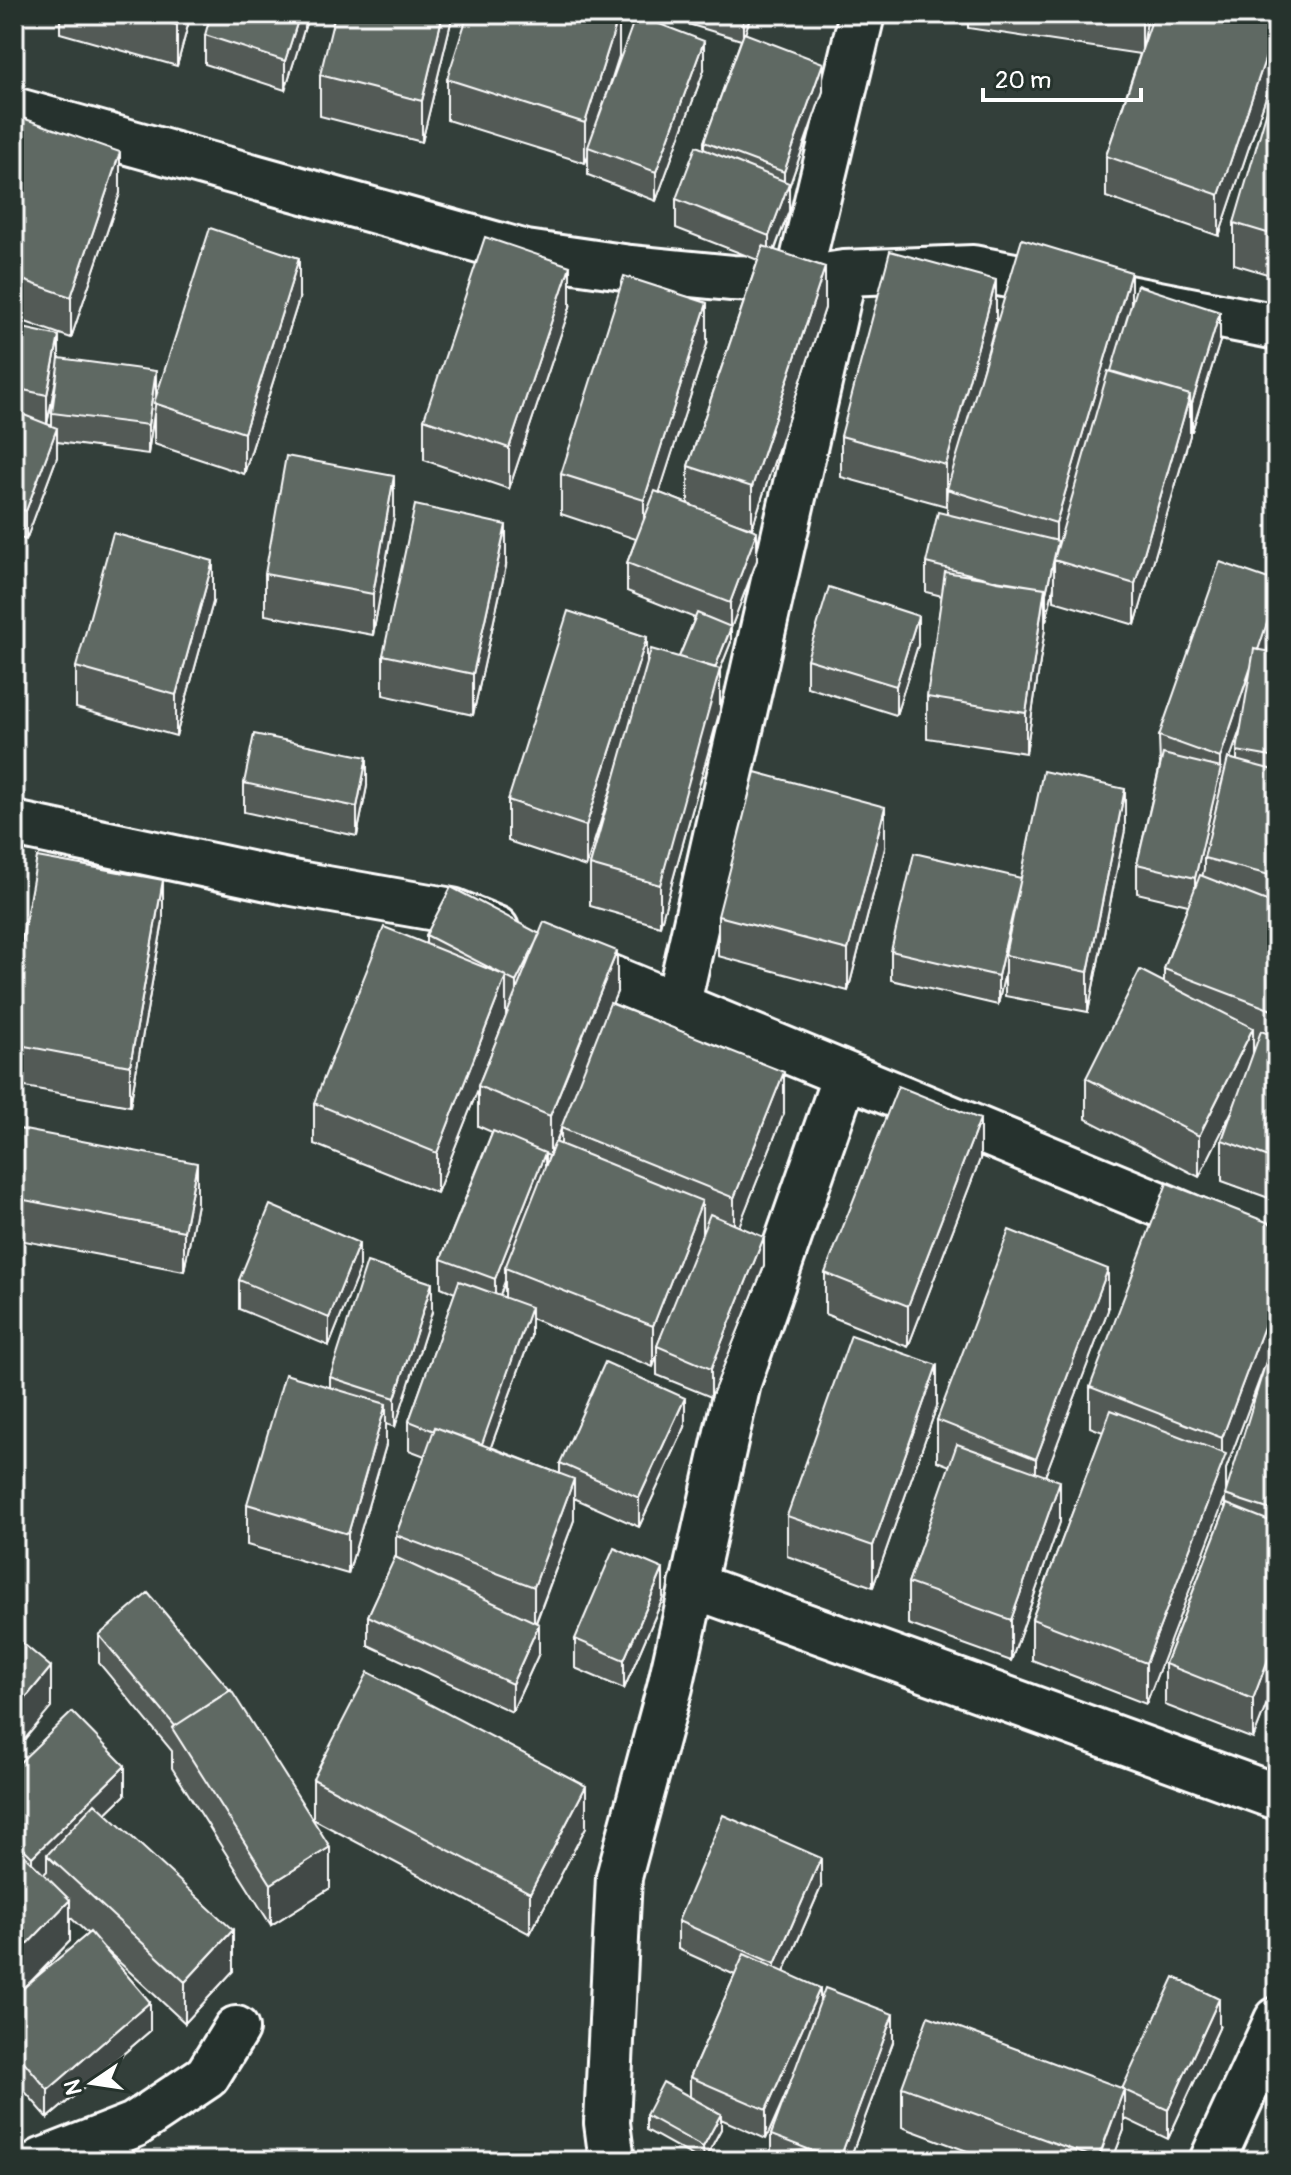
<svg xmlns="http://www.w3.org/2000/svg" width="1291" height="2175" font-family="Pangolin,sans-serif">
<rect width="100%" height="100%" fill="#333f3a"/>
<filter id="ink" filterUnits="userSpaceOnUse"><feTurbulence type="fractalNoise" baseFrequency=".0125" numOctaves="2"/><feDisplacementMap in="SourceGraphic" scale="16" xChannelSelector="R" yChannelSelector="G"/><feConvolveMatrix kernelMatrix="1 2 1 2 8 2 1 2 1" color-interpolation-filters="sRGB"/></filter>
<g filter="url(#ink)">
<g fill="none" stroke-linecap="round" stroke-linejoin="round">
<g stroke="#fff" stroke-width="50">
<path id="minor" d="M14,110l512,143 104,15 102,10 66,2 46,-7 129,-5 304,59
M798,280l64,-266
M14,824l273,58 165,29 44,18
M563,958l608,251 106,46
M677,1007l167,-734
M692,1585l585,212
M42,2161l92,-36 73,-49 29,-47
M612,2161l-5,-38 12,-246 51,-190 68,-304 107,-307
M1212,2161l65,-141"/>
</g>
<use href="#minor" stroke="#26332d" stroke-width="44"/>
</g>
<path fill="#525a56" stroke="#fff" stroke-width="2" fill-rule="evenodd" d="M60,14h131l-14,52 -117,-33z
M309,14l-24,76 -80,-26v-29z
M453,14l-31,128 -102,-26v-41z
M655,14h96l-6,19 78,58 -34,96v24l-14,39 50,58 -73,220 -19,-6 24,38 -26,68v14l-11,28v40l-60,216 -70,-20v-41l27,-94 -31,96 -78,-26v-41l139,-137 32,-6 16,-39 -68,-27v-28l9,-24 -75,-25v-40l146,-130 -48,149 29,11v-38l70,-206 -82,-32v-29l28,-50v-7l37,-102z
M968,14h180l-5,30 134,-30v50l-58,172 -113,-39v-41l34,-102 -172,-26z
M619,56l-13,42 98,-28 -48,131 -68,-26v-20l-3,8 -138,-43v-41z
M1277,109v168l-43,-13v-41z
M14,115l106,78 -49,145 -57,-20z
M299,299l-55,175 -90,-30v-34l-6,44 -91,-12v15l-31,83 -7,-3 -5,22v-233l45,32 97,41zM57,378l-5,35v13l-5,-2z
M570,307l-61,182 -85,-29v-41z
M1131,307l89,34 -28,90h-2v4l-55,190 -81,-24v-15l-8,35h-1v8l-19,124 -99,-15v-41l15,-101 -16,-4v-29l21,-49v-12l-1,4 -105,-29v-41l155,-115 -16,60z
M394,517l-21,118 -108,-20v-41z
M506,566l-33,149 -90,-20v-40z
M1277,582v40l-10,29 10,2v548l-55,-20v-41l12,-34 -35,71 -113,-58v-41l78,-95v-14l24,-64 -51,-12v-29l23,-99 -1,-29zM1242,723l-5,28v10l-7,-3z
M213,602l-37,134 -100,-28v-41z
M918,645l-22,70 -89,-28v-28z
M244,783l123,3 -10,50 -113,-24z
M1125,830l-37,182 -83,-16v-24l-7,33 -107,-25v-29l130,-73z
M885,848l-37,143 -130,-35v-40z
M163,921l-33,185 -116,-21v-101z
M426,935l191,57 -5,12 172,109 -45,113 25,40 -53,131 -54,-22v-20l-4,12 -122,-49v18l-40,111 69,27v-11l125,-36 -46,100 -65,-29v22l-38,103 3,30 -27,59 -144,-67v-29l28,-59v-22l29,-79 -16,-6v-29l46,-128 -14,-6v-28l51,-127 -14,-6v-37l-41,104 -123,-49v-41l112,-159zM561,1129v16l-5,-2zM545,1154l4,2 -4,10zM505,1281v17l-5,-2z
M14,1128l183,76 -13,67 -170,-32z
M980,1159l-72,188 -83,-33v-41z
M1277,1226v451l-24,62 -88,-34v-41l60,-155v-13l-79,208 -114,-44v-41l71,-187 -13,-5v-40zM1266,1362l-40,132v-25z
M359,1271l-30,75 -90,-37v-29z
M1108,1310l-63,166 15,46 -49,139 -103,-37v-41l42,-117 -13,-5v-41z
M432,1312l-37,115 -9,-3v21l-38,129 -101,-29v-41l83,-116v-11z
M937,1406l-64,181 -86,-31v-40z
M663,1598l-39,91 -49,-21v-29z
M99,1635l214,184v-40l273,48 -56,107 -217,-115 17,69 -59,37 -99,-157v-17l-73,-88z
M14,1768l111,27 -19,18 127,158 -48,52 -80,-74 45,82 -102,87 -34,-39zM70,1917l18,17 -60,51 42,-44z
M821,1887l-37,85 36,31 73,39 -44,119h-173l19,-4 -49,-27v-15l44,-18v-20l45,-102 -57,-26v-28zM788,2088l-17,47v17l-65,5 15,-28v-10l45,20z
M1219,2028l-51,111 -44,-21v12l-12,31h-118l-92,-34v-40l220,2z
M1277,2033v38l-3,-2v-29z"/>
<path fill="#424a46" stroke="#fff" stroke-width="2" d="M180,14h11l-14,52v-41z
M300,14h9l-24,76v-29z
M443,14h10l-31,128v-41z
M743,14h8l-8,27z
M1142,14h6l-6,41z
M619,15v41l-29,91h-2v8l-3,8v-40z
M1277,24v40l-58,172v-41z
M704,41v29l-48,131v-29z
M823,63v28l-34,96v24l-20,53v-28l15,-40v-24z
M120,152v41l-49,145v-41z
M299,258v41l-55,175v-41z
M570,266v41l-61,182v-41z
M825,267v41l-73,220v-41z
M1131,272v41l-77,247v26l-8,35v-28l10,-42v-28z
M996,280v41l-46,169 -3,-1 -1,17v-41z
M707,303v41l-63,197v-41z
M1220,312v29l-28,90v-28z
M59,336v29l-12,59v-29z
M156,371v29l-8,54v-29z
M1190,395v40l-55,190v-41z
M57,428v29l-31,83v-29z
M394,476v41l-21,118v-41z
M19,500v41l-5,18v-40z
M506,525v41l-33,149v-41z
M757,531v29l-26,68v14l-11,28v40l-60,216v-41l50,-206 20,-48v-28z
M213,561v41l-37,134v-41z
M1045,588v41l-19,124v-40z
M1277,593v29l-56,163v12l-17,61v11l-9,38v-29l25,-107v-13z
M918,616v29l-22,70v-29z
M647,637v40l-61,190v-41z
M367,757v29l-10,50v-29z
M1125,789v41l-37,182v-40z
M885,807v41l-37,143v-41z
M1021,878l-16,77v17l-7,33v-29z
M163,880v41l-33,185v-40z
M540,934l-24,77v-29z
M617,951v41l-67,164v-40z
M506,976v41l-28,69v3l-41,104v-40z
M1253,1028v41l-54,108v-41z
M784,1072v41l-50,126v-41z
M980,1119v40l-72,188v-41z
M545,1153v29l-40,86v13l-10,27v-29z
M197,1163v41l-13,67v-40z
M702,1201v41l-45,104v9l-4,12v-41z
M764,1237v29l-53,131v-28z
M359,1243v28l-30,75v-28z
M1108,1269v41l-72,190v-41z
M432,1283v29l-37,115v-29z
M1277,1292v41l-51,136v26l-80,209v-41l76,-199v-26z
M531,1307v29l-51,141v-29z
M937,1365v41l-64,181v-41z
M685,1398v29l-46,100v-29z
M386,1404v41l-38,129v-40z
M574,1479v41l-40,107v-40z
M1060,1481v41l-49,139v-41z
M663,1569v29l-39,91v-29z
M539,1624v29l-27,59v-28z
M1277,1636v41l-24,62v-40z
M51,1667v41l-37,44v-40z
M125,1766v29l-70,68 -8,-8v16l-15,15v-29z
M586,1786v41l-56,107v-41z
M330,1847v41l-59,37v-41z
M821,1858v29l-46,106v-29z
M70,1900v41l-56,58v-41z
M233,1930v41l-48,52v-41z
M820,1988v28l-54,123v-29z
M1219,1999v29l-51,111v-29z
M150,2002v29l-102,87v-28z
M893,2014v28l-44,119h-10z
M1124,2089v41l-12,31h-14z
M721,2114v15l-17,32 -1,-14z"/>
<path fill="#5f6964" stroke="#fff" stroke-width="2" d="M137,14h43l-3,11z
M211,14h89l-15,47 -80,-26z
M335,14h108l-21,87 -102,-26z
M468,14h146l5,1 -34,108 -138,-44z
M1154,14h123v10l-58,171 -113,-39z
M636,15l68,26 -48,131 -68,-25z
M744,33l79,30 -39,109 -80,-30z
M1268,107l9,2v127l-43,-13z
M14,115l106,37 -49,145 -57,-20z
M696,146l93,37 -20,53 -93,-37z
M210,228l89,30 -55,175 -90,-30z
M485,237l85,29 -61,182 -85,-29z
M1022,239l109,33 -75,251 -109,-34z
M763,246l62,21 -73,220 -64,-21z
M890,251l106,29 -50,185 -105,-29z
M624,276l83,27 -63,197 -83,-26z
M1137,285l83,27 -28,91 -2,-1v-7l-79,-24z
M14,326l45,10 -12,59 -33,-7z
M59,358l97,13 -8,54 -96,-12z
M1108,371l82,24 -55,189 -81,-24z
M14,411l43,17 -31,83 -7,-2v-9l-5,-2z
M286,456l108,20 -21,118 -108,-20z
M655,491l102,40 -27,72 -103,-40z
M14,498l5,2 -5,19z
M415,505l91,20 -33,149 -90,-19z
M938,512l120,29 -12,52 -1,-5 -48,-7 -71,-18z
M113,533l100,28 -37,134 -100,-28z
M1220,562l57,20v11l-19,57 -4,-1 -3,18 -31,91 -61,-22z
M945,572l100,16 -19,125 -99,-16z
M829,587l89,29 -22,70 -89,-27z
M568,611l79,26 -61,189 -78,-26z
M697,613l34,14 -16,41 -36,-11z
M651,649l69,20 -60,216 -70,-20z
M1254,649l23,4v105l-40,-7z
M254,734l113,23 -10,50 -113,-24z
M1163,754l58,14 -26,110 -58,-14z
M1228,758l49,13v106l-73,-19z
M1043,771l82,18 -37,183 -83,-17z
M755,772l130,35 -37,143 -130,-34z
M914,853l107,25 -23,98 -107,-25z
M37,857l126,23 -33,186 -116,-22v-60z
M1200,875l77,30v107l-113,-43z
M451,887l89,47 -24,48 -10,-5v-1l-80,-41z
M544,922l73,29 -67,165 -72,-30z
M384,927l122,49 -69,177 -123,-50z
M1140,970l113,58 -54,108 -113,-58z
M610,1003l174,69 -50,126 -173,-70z
M1261,1031l16,6v123l-55,-20z
M898,1086l82,33 -72,187 -83,-33z
M14,1128l183,35 -13,68 -170,-33z
M493,1131l52,22 -50,126 -54,-20z
M555,1142l147,59 -49,125 -148,-58z
M1167,1183l110,43v66l-55,146 -132,-51z
M270,1205l89,38 -30,75 -90,-38z
M710,1214l54,23 -53,132 -54,-23z
M1009,1230l99,39 -72,190 -99,-39z
M367,1262l65,21 -37,115 -65,-21z
M459,1281l72,26 -49,137 -47,-17 -1,4 -25,-10z
M1277,1326v186l-52,-17z
M851,1335l86,30 -64,181 -86,-30z
M605,1362l80,36 -46,100 -79,-35z
M285,1374l101,30 -38,130 -101,-30z
M1111,1410l115,44 -80,209 -114,-44z
M435,1427l139,52 -40,108 -138,-52z
M957,1444l103,37 -49,139 -103,-37z
M1227,1504l50,20v112l-24,63 -88,-35z
M614,1548l49,21 -39,91 -49,-21z
M395,1557l144,67 -27,60 -144,-68z
M148,1593l82,97 -55,36 -76,-91z
M14,1636l37,31 -37,45z
M368,1672l218,114 -56,107 -217,-114z
M231,1690l99,157 -59,37 -99,-156z
M72,1712l53,54 -93,91 -18,-18v-71z
M95,1803l138,127 -48,52 -138,-127z
M723,1815l98,43 -46,106 -97,-43z
M14,1845l56,55 -56,58z
M90,1932l60,70 -102,88 -34,-40v-54z
M744,1954l76,34 -54,122 -76,-33z
M1174,1977l45,22 -51,111 -46,-21z
M825,1988l68,26 -54,147 -68,-26z
M928,2016l196,73 -26,70 -196,-72z
M663,2082l58,32 -18,33 -57,-32z
M811,2150v11h-135v-3z"/>
</g>
<rect width="1291" height="2175" fill="none" stroke="#26332d" stroke-width="48"/>
<rect x="24" y="24" width="1243" height="2127" fill="none" stroke="#fff" stroke-width="3" filter="url(#ink)"/>
<g transform="translate(92 2083) rotate(257)" stroke="#26332d" stroke-width="6" paint-order="stroke">
<path d="M0-6L14 30L0 20L-14 30Z" fill="#ffffff"/>
<text y="-12" font-size="22" font-weight="bold" text-anchor="middle" fill="#ffffff">N</text>
</g>
<path d="M983 88v12h158v-12" fill="none" stroke="#ffffff" stroke-width="4"/>
<text x="995" y="88" font-size="24" fill="#ffffff" stroke="#26332d" stroke-width="6" paint-order="stroke">20 m</text>
</svg>
